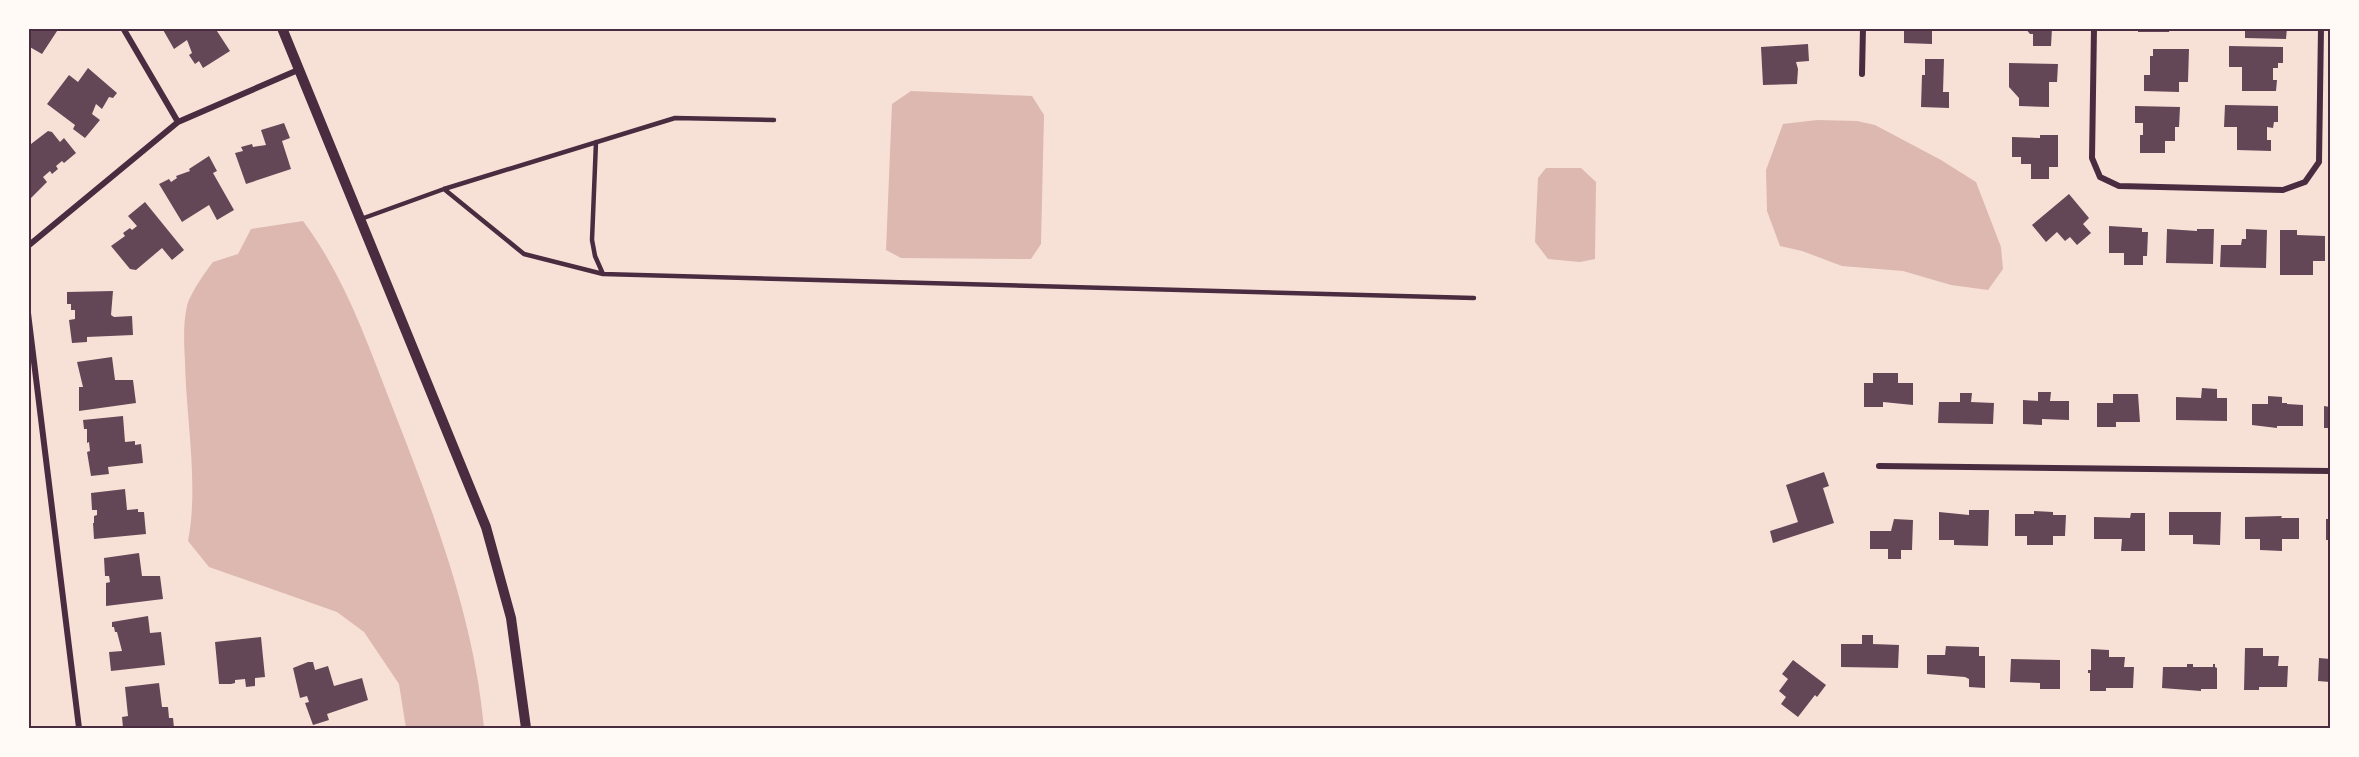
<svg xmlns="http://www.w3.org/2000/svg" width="2359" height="757" font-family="'Fira Sans',sans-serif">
<rect width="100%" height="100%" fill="#f7e1d7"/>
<path fill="#dcb8b0" d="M911,91L1032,96L1044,115L1041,244L1031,259L901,258L886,250L892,104Z
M1817,120L1857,121L1875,125L1941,160L1976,182L2001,247L2003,269L1988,290L1951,285L1903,271L1842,266L1802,251L1780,246L1767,211L1766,170L1783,124Z
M1546,168H1581L1596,182L1595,259L1580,262L1548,259L1535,242L1538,178Z
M303,221C343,274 366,339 390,401C431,506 474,615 484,728H406L399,684L364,632L337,612L209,567L188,541C199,485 186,419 185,361C184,344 183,323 187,306C190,294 205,272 213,262L238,254L251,229Z"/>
<path fill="#644757" d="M28,28H59L42,54L28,46Z
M162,28H215L230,51L203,68L199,61L195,64L189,55L192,53L187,40L174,49Z
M1904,28H1932V44L1904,43Z
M2025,28H2052L2051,46H2033V34H2030Z
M2138,28H2170L2169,32H2138Z
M2245,28H2287L2286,39L2245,38Z
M1808,44L1809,61L1796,62L1798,69L1797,84L1763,85L1761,47Z
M2229,46L2283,47V63H2278V68H2273V80H2277L2276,91H2242V67H2229Z
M2153,49H2189L2188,82H2179V92L2144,91V75H2150V56H2153Z
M1925,59H1944L1943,92H1949V108L1921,107L1922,75H1925Z
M2009,63L2058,64L2057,82H2049V107L2019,106V98L2009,87Z
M88,68L117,93L113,98L109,97L102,109L96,104L92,114L100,120L85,138L73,129L75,125L47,104L69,75L78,82Z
M2225,105L2278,106V122H2274L2273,128L2267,127V140H2271V151L2237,150V127H2224Z
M2135,106L2180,107L2179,127H2175V141H2165V153H2140V135H2143V123H2135Z
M284,123L290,138L282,141L291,169L246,184L235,153L243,151L241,147L252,144L253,147L266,145L261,130Z
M48,131L52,132L60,142L64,138L76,153L64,163L62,161L56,166L58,169L52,174L50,171L43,177L47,182L30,199L28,144H31Z
M2040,135H2058V167H2049V179H2031V164H2021V157H2012V137L2040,138Z
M209,156L217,171L213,173L234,210L217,220L209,205L182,222L159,184L169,179L171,182L177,178L176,176L190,171L189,169Z
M2069,194L2089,218L2083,224L2091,233L2077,245L2070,237L2065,241L2057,232L2046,242L2032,225Z
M145,202L184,250L172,260L162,248L136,270L130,269L111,246L125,236L123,233L130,228L132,230L137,226L128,216Z
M2109,226L2142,228V232H2148L2147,256H2143V265H2124V253H2109Z
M2167,229L2197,231V229H2214L2213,264L2166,263Z
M2246,229L2267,230L2266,268L2220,267L2221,245H2241L2242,239H2246Z
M2280,230H2297V235L2325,236V261H2313V275H2280Z
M113,291L111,315L114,317L132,316L133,335L87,337V342L72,343L69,320L75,319V310H71V304H67V292Z
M112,357L115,380H133L136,403L79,411V387H83L77,362Z
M1873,373H1898V383H1913V405L1883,402V407H1864V383H1873Z
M2202,388L2217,389V398H2227V421L2176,420V397L2201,398Z
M2038,392H2051L2050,401H2069V420L2042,419V425L2023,424V400L2038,401Z
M1960,393H1972L1971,402L1994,403L1993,424L1938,423L1939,402H1960Z
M2113,394H2138L2140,422H2116V427H2097V403H2113Z
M2268,396L2282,397V403H2287V404L2303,405V426H2277V428L2252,425V404H2268Z
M2324,406L2330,407V428H2324Z
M123,416L125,442L135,441V445L141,444L143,463L108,467L109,474L91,476L87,452L90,451L89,442L87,443V429H84L83,420Z
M1824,472L1829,486L1823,488L1834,523L1773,543L1770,531L1798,522L1786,485Z
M125,489L127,510L138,509V512H144L146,534L94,539L93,523H94V516L97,515V510H92L91,493Z
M1969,510H1989L1988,546L1954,545V540H1939V512L1969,515Z
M2034,511L2053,512V515H2066L2065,536H2053V545H2027V536H2015V514H2034Z
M2169,512H2221L2220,545L2193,544V535H2169Z
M2131,513H2145V551H2121L2122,539H2094V517L2130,518Z
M2282,516L2281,518H2299V539H2282V551L2260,550V539H2245V517Z
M1894,519L1913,520L1912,550H1901V559H1888V549H1870V531H1891Z
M2326,519H2330V540H2326Z
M139,553L142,576H160L163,599L106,606V583L110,582L109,576H105L104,558Z
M148,616L150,633L161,632L165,665L111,671L109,652L122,651L117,632H115L114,627H112V622Z
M1862,635H1873V644L1899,645L1898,668L1841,667V644H1862Z
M261,637L265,677L255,678V686L246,687L245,679L235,680V683L231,684H219L215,642Z
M1946,646L1979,647V656H1985V688L1969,687V679L1965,677L1927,674V655H1945Z
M2245,648H2263V656H2279L2278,666H2288L2287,687H2259V690H2244Z
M2091,649L2109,650V657H2125L2124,667H2134L2133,688H2106V691H2090V673H2088V670H2091Z
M2319,658L2330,659V682L2318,681Z
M2011,659L2060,660V689H2040V683L2010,682Z
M1793,660L1826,685L1817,697L1815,695L1798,717L1781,704L1786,697L1779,691L1788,679L1782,674Z
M308,662H313L315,670L328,666L334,686L362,678L368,700L327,714L329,720L313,725L305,703L309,702L307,696L300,698L293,668Z
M2187,664H2193V667H2213V664H2215V667L2217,668V689H2201V691L2162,688L2163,667H2187Z
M159,683L162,707H168L169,718H173L174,728H123L122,717L128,716L125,687Z"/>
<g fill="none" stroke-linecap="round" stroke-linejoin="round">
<path stroke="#4a2c40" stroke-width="4.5" d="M596,142L592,240L595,256L603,274
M444,189L524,254L603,274L1474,298
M361,219L444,189L675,118L774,120"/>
<path stroke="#4a2c40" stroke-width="6" d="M123,28L178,122
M2094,28L2092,158L2100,177L2119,186L2283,190L2305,182L2319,162L2321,28
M1862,74L1863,28
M28,246L178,122L298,70
M28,313L79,728
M1879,466L2330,471"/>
<path stroke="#4a2c40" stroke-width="10" d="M282,28L486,527L511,618L526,728"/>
</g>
<rect width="2359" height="757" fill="none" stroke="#fffaf5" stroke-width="60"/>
<rect x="30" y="30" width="2299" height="697" fill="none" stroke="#4a2c40" stroke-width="2"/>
</svg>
